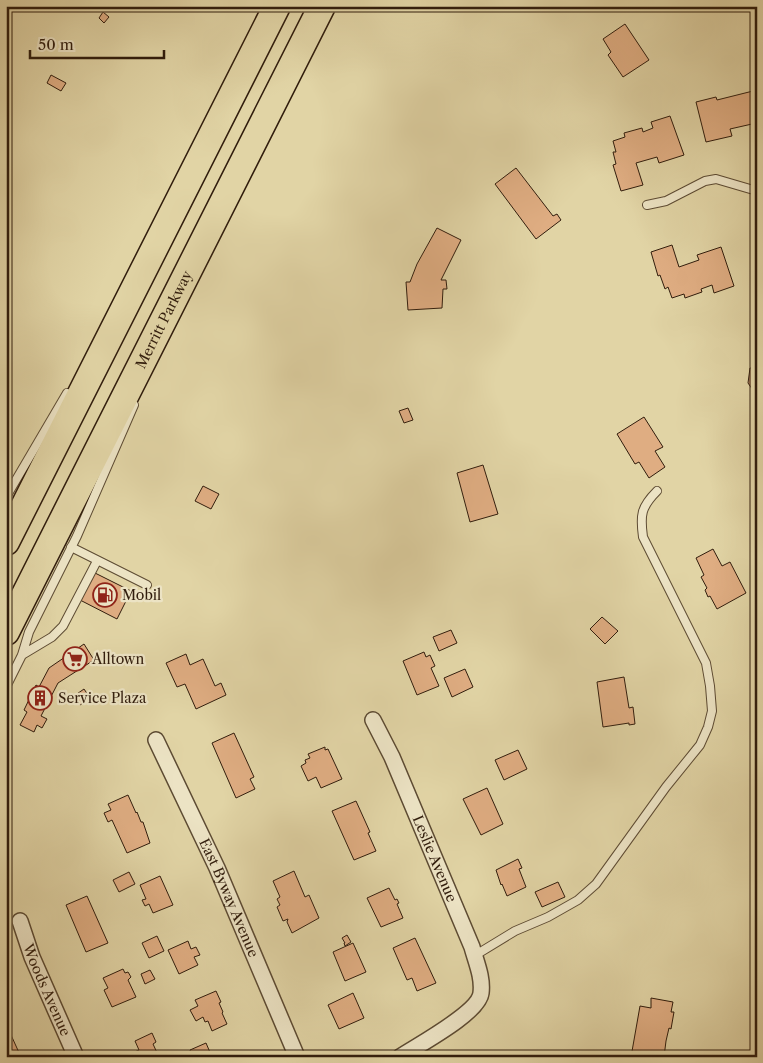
<svg xmlns="http://www.w3.org/2000/svg" width="763" height="1063" font-family="'Libre Caslon Text',serif">
<rect width="100%" height="100%" fill="#e1d4a5"/>
<filter id="stains"><feTurbulence type="fractalNoise" baseFrequency=".004" numOctaves="4"/><feColorMatrix values="0 0 0 0 .2 0 0 0 0 .09 0 0 0 0 .02 0 0 0 .5 -.17"/></filter>
<radialGradient id="worn" r=".72"><stop offset=".6" stop-color="#630" stop-opacity="0"/><stop offset="1" stop-color="#630" stop-opacity=".3"/></radialGradient>
<path fill="#dfad82" stroke="#311d0d" d="M103,12L109,17L104,23L99,18Z
M625,24L649,60L623,77L608,55L611,52L603,39Z
M51,75L66,83L61,91L47,83Z
M757,90V146L752,124L730,129L732,136L706,142L696,102L716,97L717,100Z
M670,116L684,155L659,163L657,157L636,163L643,185L621,191L613,165L616,164L613,152H616L613,141L625,137L624,133L642,128L643,132L653,128L651,122Z
M516,168L553,216L557,214L561,220L536,239L495,184Z
M437,228L461,240L441,280H446L447,289H443L442,308L408,310L406,282H410L417,264Z
M672,245L679,267L699,260L697,255L721,247L734,286L714,293L712,285L701,289L702,292L685,298L684,294L672,298L668,287L665,289L660,275L658,276L651,252Z
M756,350H757V396L748,383L750,368H754Z
M408,408L413,420L404,423L399,411Z
M644,417L663,447L655,451L665,467L649,478L639,462L635,464L617,434Z
M483,465L498,514L470,522L457,473Z
M203,486L219,494L211,509L195,501Z
M713,549L722,566L730,562L746,593L717,609L710,596L708,597L705,590L707,588L701,577L704,575L696,558Z
M93,572L131,591L117,619L80,600Z
M602,617L618,631L605,644L590,629Z
M451,630L457,643L439,651L433,637Z
M84,644L94,660L58,683L41,716L47,719L42,728L37,725L34,732L20,725L27,712L24,710L36,685L39,687L49,668Z
M424,652L426,657L430,655L435,666L431,668L439,686L417,695L403,661Z
M186,654L190,665L203,659L215,686L221,683L226,695L196,709L185,684L177,687L166,663Z
M465,669L473,687L452,697L444,678Z
M624,677L629,708L633,707L635,724L629,725V723L603,727L597,682Z
M84,689L90,698L80,705L74,696Z
M234,733L254,777L250,779L255,789L236,798L212,743Z
M325,747V750L328,749L342,779L321,788L316,777L308,781L301,766L306,763L305,760L310,758L308,754Z
M518,750L527,769L504,780L495,760Z
M487,788L503,824L481,835L463,799Z
M128,795L136,813L137,812L141,822H143L150,843L127,853L112,820L108,822L104,813L111,810L108,804Z
M356,801L370,832L368,833L376,851L354,860L332,811Z
M518,859L522,868L519,869L526,887L507,896L502,884L501,885L496,870Z
M294,871L305,897L309,895L319,918L292,933L287,922L288,919L283,921L277,907L280,905L277,899L280,897L273,881Z
M129,872L135,884L119,892L113,880Z
M160,876L173,905L153,913L149,904L145,906L142,900L146,899L140,885Z
M558,882L565,897L542,907L535,892Z
M389,888L395,900L397,899L399,903L397,904L403,918L381,927L367,898Z
M87,896L108,943L86,952L66,905Z
M347,935L351,942L345,946L344,943H345L342,938Z
M157,936L164,951L149,958L142,943Z
M415,938L436,983L417,991L412,978L407,980L393,948Z
M188,941L191,949L196,947L200,955L194,957L198,965L179,974L168,950Z
M353,943L366,972L345,981L333,952Z
M123,969L125,973L128,972L131,977L128,980L136,997L112,1007L104,990L108,988L103,978Z
M150,970L155,979L145,984L141,974Z
M216,991L221,1002L219,1003L223,1012L222,1013L227,1024L212,1031L208,1021L205,1022L203,1017L196,1021L190,1010L198,1006L195,1000Z
M353,993L364,1018L339,1029L328,1005Z
M651,998L673,1002L671,1012H674L671,1029L669,1028L666,1041L664,1057H631L640,1006L651,1008Z
M6,1024L21,1057H6Z
M152,1033L156,1042L153,1044L159,1057H133L132,1053L139,1050L135,1041Z
M206,1043L212,1057H192L190,1050Z"/>
<g fill="none" stroke-linecap="round" stroke-linejoin="round">
<g stroke="#5d4b33" stroke-width="10">
<path id="lane" d="M647,205L666,201L705,181L716,179L757,191
M6,497L67,393
M71,547L147,585
M22,655L52,637L63,626L97,561
M6,687L22,655L29,632L77,536L134,405
M474,956L515,931L548,917L578,900L596,884L666,787L700,745L708,727L712,711L710,686L706,663L643,537C640,515 641,507 657,491"/>
</g>
<g stroke="#5d4b33" stroke-width="18">
<g id="street">
<path id="s1" d="M373,720L392,757L472,947C476,962 483,977 481,993C479,1013 418,1045 400,1057"/>
<path id="s2" d="M156,740L217,868L297,1057"/>
<path id="s3" d="M20,921L32,957L76,1057"/>
</g>
</g>
<g stroke="#311d0d" stroke-width="29">
<g id="highway">
<path d="M6,542L277,6"/>
<path id="s4" d="M6,632L322,6"/>
</g>
</g>
<use href="#lane" stroke="#ece3c4" stroke-width="8"/>
<use href="#street" stroke="#ece3c4" stroke-width="15"/>
<use href="#highway" stroke="#e1d4a5" stroke-width="26"/>
</g>
<defs>
<g id="fuel-ring" transform="scale(1.25)"><circle r="9.5" fill="#ece3c4" stroke="#8f2418" stroke-width="1.5"/><path d="M-5.5-6h7V0h2V4h1.3V-2.5L3-4.5l.8-.8L6-3V5H2.5V1h-1V6h-7ZM-4.2-4.7v3.2H.2V-4.7Z" fill="#8f2418"/></g>
<g id="supermarket-ring" transform="scale(1.25)"><circle r="9.5" fill="#ece3c4" stroke="#8f2418" stroke-width="1.5"/><path d="M-6-5.5h2.5l.6 2H6L4.5 2H-2.5L-4.4-4H-6ZM-1.5 3.2a1.3 1.3 0 1 0 .1 0ZM3 3.2a1.3 1.3 0 1 0 .1 0Z" fill="#8f2418"/></g>
<g id="building-ring" transform="scale(1.25)"><circle r="9.5" fill="#ece3c4" stroke="#8f2418" stroke-width="1.5"/><path d="M-4-6H4V6H1V3H-1V6H-4ZM-2.5-4.3h1.7v1.8h-1.7ZM.8-4.3h1.7v1.8H.8ZM-2.5-1h1.7V.8h-1.7ZM.8-1h1.7V.8H.8Z" fill="#8f2418"/></g>
</defs>
<g fill-rule="evenodd">
<use href="#fuel-ring" x="105" y="595"/>
<use href="#supermarket-ring" x="75" y="659"/>
<use href="#building-ring" x="40" y="698"/>
</g>
<g text-anchor="middle" dominant-baseline="central" stroke-width="4.5" stroke-linejoin="round" paint-order="stroke">
<g font-size="14" fill="#311d0d" stroke="#ece3c4">
<text stroke="none"><textPath href="#s4" startOffset="350">Merritt Parkway</textPath></text>
<text stroke="none"><textPath href="#s1" startOffset="152">Leslie Avenue</textPath></text>
<text stroke="none"><textPath href="#s2" startOffset="174">East Byway Avenue</textPath></text>
<text stroke="none"><textPath href="#s3" startOffset="74">Woods Avenue</textPath></text>
</g>
<g font-size="14" fill="#311d0d" stroke="#ece3c4" text-anchor="start">
<text x="122" y="595">Mobil</text>
<text x="92" y="659">Alltown</text>
<text x="58" y="698">Service Plaza</text>
</g>
</g>
<rect width="763" height="1063" fill="none" stroke="#e1d4a5" stroke-width="25"/>
<rect x="8" y="8" width="748" height="1048" fill="none" stroke="#311d0d" stroke-width="2.5"/>
<rect x="12" y="12" width="738" height="1038" fill="none" stroke="#311d0d"/>
<path d="M30 50v8h134v-8" fill="none" stroke="#311d0d" stroke-width="2.5"/>
<text x="38" y="50" font-size="15" fill="#311d0d" stroke="#ece3c4" stroke-width="4" paint-order="stroke">50 m</text>
<rect width="100%" height="100%" filter="url(#stains)"/>
<rect width="100%" height="100%" fill="url(#worn)"/>
</svg>
